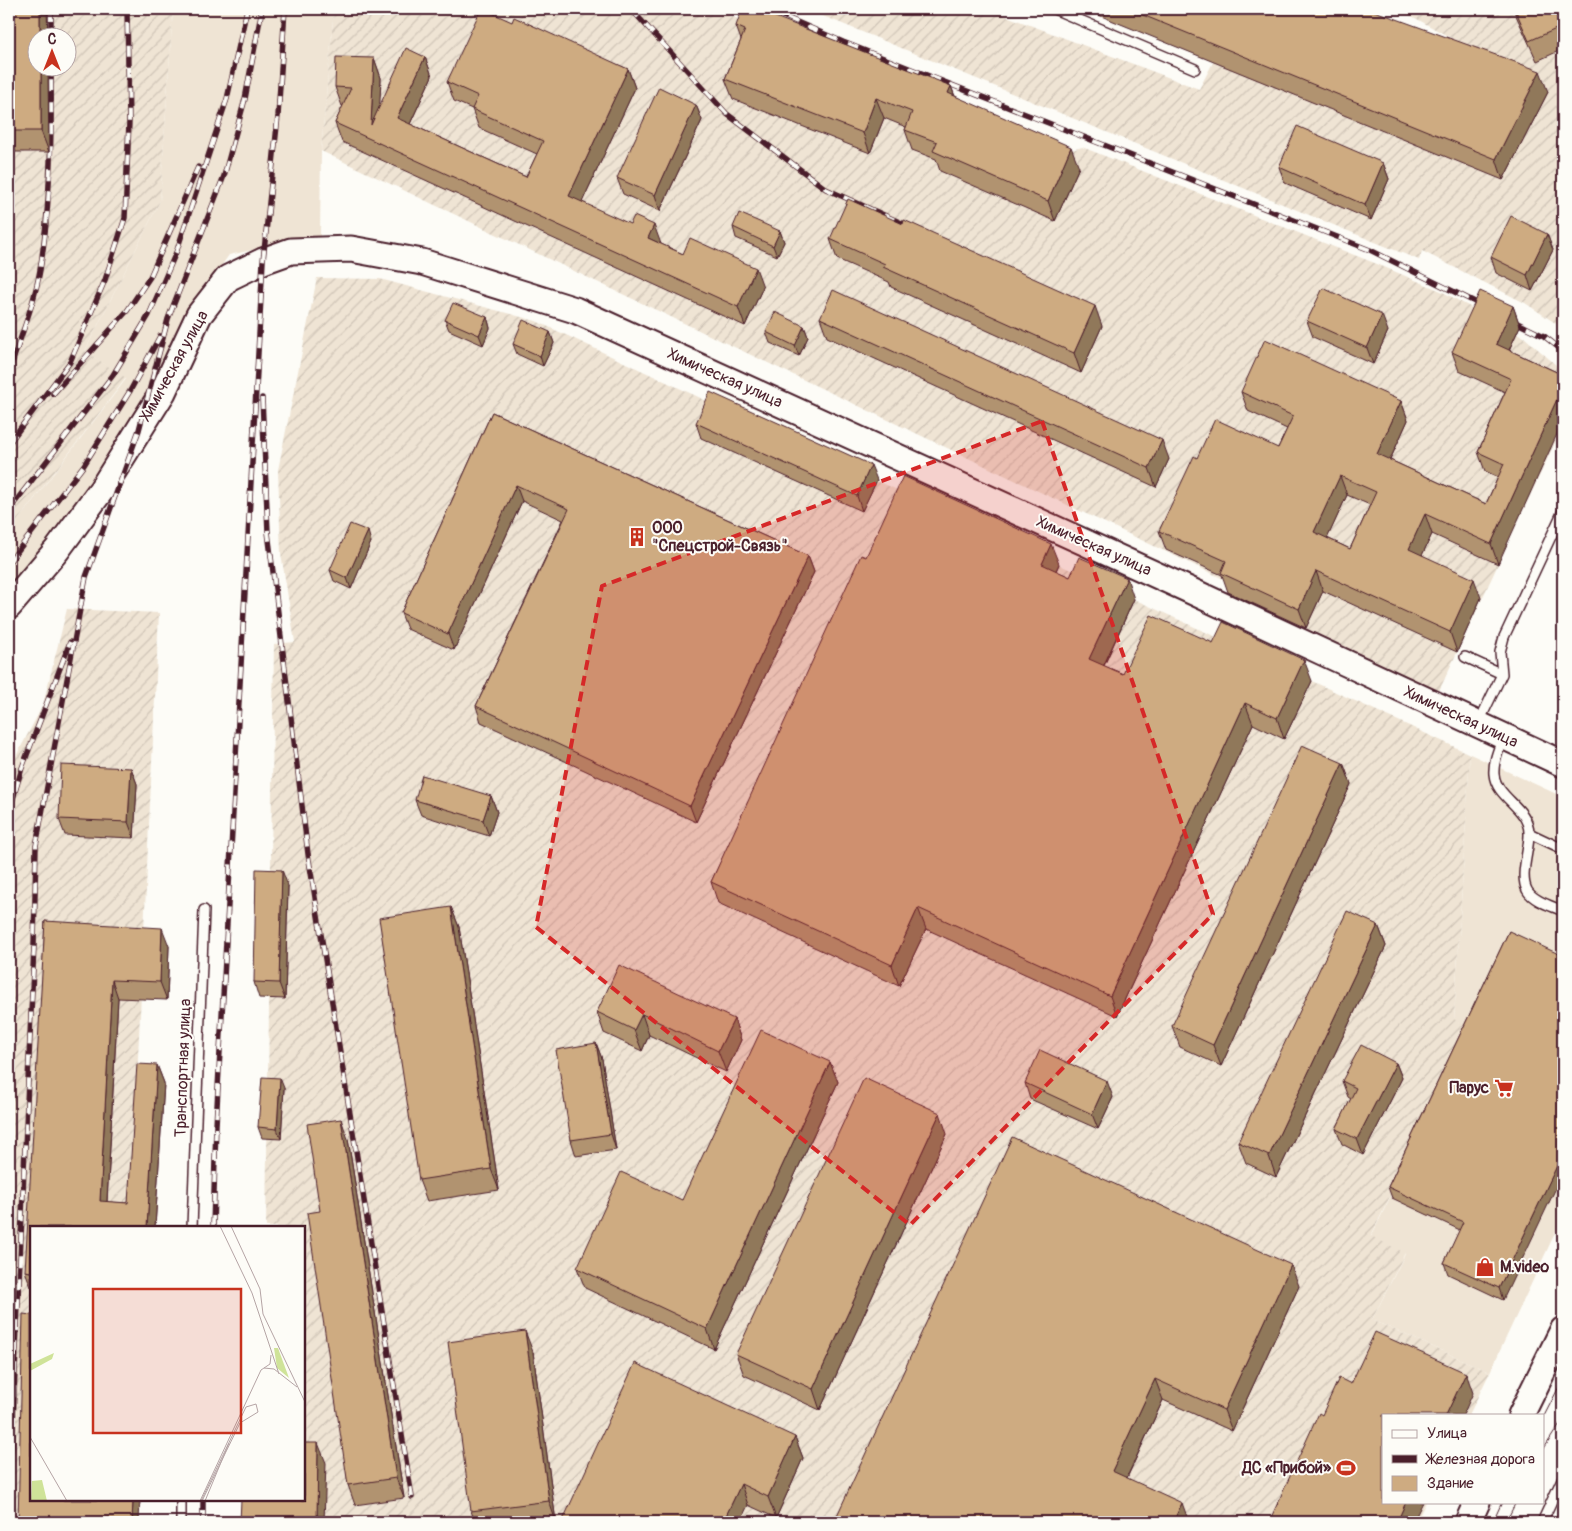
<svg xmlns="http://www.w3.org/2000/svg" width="1572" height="1531" font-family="Pangolin,sans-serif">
<defs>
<pattern id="industrial-furrows" width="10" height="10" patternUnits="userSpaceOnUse" patternTransform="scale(1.25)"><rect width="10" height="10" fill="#efe4d4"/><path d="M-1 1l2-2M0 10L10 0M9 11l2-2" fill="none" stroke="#cec3b6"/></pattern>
</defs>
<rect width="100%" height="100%" fill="#fdfcf7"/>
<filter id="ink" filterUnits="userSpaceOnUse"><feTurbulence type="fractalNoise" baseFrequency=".02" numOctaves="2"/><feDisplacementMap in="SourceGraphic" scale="10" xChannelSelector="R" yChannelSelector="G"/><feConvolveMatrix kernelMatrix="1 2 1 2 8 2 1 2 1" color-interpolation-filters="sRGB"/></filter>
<g filter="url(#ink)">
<path fill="#efe4d4" d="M173,9H334L321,151L320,236L229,255L204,290L171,365L106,466L9,593V532L126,379L85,351L160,201Z
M1470,754L1563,797V1216L1490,1372L1372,1320L1405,1254L1371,1237L1470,1031L1454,1020Z"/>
<path fill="url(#industrial-furrows)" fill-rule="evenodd" d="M9,9H173L160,201L85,351L126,378L9,532ZM38,38H68V68H38Z
M334,9H710L770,30L1072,150L1082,147L1377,264L1441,291L1524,337L1563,371V425L1439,691L1239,597L1234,584L321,151Z
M806,9H1003L1001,14L1199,89L1216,57L1543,89L1399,9H1563V328L1525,303L1422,251L1419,260Z
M317,278L380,279L536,321L908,495L1470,754L1454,1019L1470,1030L1371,1236L1405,1253L1372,1320L1490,1372L1469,1415H1383V1502H1426L1416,1522H262L304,1500V1227H266L274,644L295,642L281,553L278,470Z
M67,609L159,613L130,1227H31V1500L116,1522H9V765L11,766L43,705Z"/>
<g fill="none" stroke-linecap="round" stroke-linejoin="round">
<g stroke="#4a1f2b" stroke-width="12">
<path id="lane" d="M1054,9L1195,69
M1465,657L1502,674
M1479,722L1502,674L1500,652L1504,637L1563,511
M1503,737C1499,748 1493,761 1494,774C1496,798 1528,807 1529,832C1530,850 1519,874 1527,890C1533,901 1552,906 1563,911
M1529,833L1563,849
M192,1227L204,910
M181,1500V1522
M1542,1522L1563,1477"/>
</g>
<g stroke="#4a1f2b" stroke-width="29">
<path id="secondary" d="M9,606L57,550L102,489L163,392L199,315L228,278L263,261L291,251L351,249L422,262L575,310L1187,589L1563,764
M1521,1415L1563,1330
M1468,1522L1477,1502"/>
</g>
<use href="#lane" stroke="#fdfcf7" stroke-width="9"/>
<use href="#secondary" stroke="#fdfcf7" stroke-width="25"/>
<path stroke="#4a1f2b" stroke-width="1" d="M1543,1418L1563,1379
M1543,1450L1563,1419
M1493,1522L1502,1502
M1506,1522L1516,1502"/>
<g stroke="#4a1f2b" stroke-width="5.5">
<path id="rail" d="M51,9V38
M631,9L727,114L826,189L915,229
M767,9L843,42L1370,250L1487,308
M1507,318L1544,336L1563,351
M9,372C20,338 34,305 40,270C51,204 52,134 51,68
M53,394L127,311L150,277L198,167
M262,398L268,532L308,854L412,1497
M9,443L70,362L105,280L125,218L129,122L127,9
M9,510L113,375L149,315L177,250L227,99L247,9
M9,562L84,465L130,391L160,336
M9,812L22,768L70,642
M213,1227L216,1125L263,261L278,116L285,9
M9,1507L34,946L36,846L86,577L139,430L168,319L224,176L245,99L262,9
M203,1522V1500"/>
</g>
<use href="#rail" stroke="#fdfcf7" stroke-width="4" stroke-dasharray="11" stroke-linecap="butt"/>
</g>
<path fill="#b1936f" stroke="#4a1f2b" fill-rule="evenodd" d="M9,9H47L49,152H9Z
M1084,9H1369L1548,92L1503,180Z
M1513,9H1563V49L1537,61Z
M512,22L628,69L635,88L582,202L661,244L683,254L763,287L745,326L342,142L335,123L343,106H342L335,87L374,58L381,78L379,106L425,57L432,76L410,124L526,177L537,154L479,128L472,109L454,101L447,82Z
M736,26L951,86L955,96L1079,167L1055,221L940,171L936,159L912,150L905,130L906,127L884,118L870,153L733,99L725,79L741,40Z
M696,105L702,120L660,211L623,194L617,178Z
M1383,163L1389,179L1371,220L1285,183L1279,167Z
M733,227L780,231L784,242L777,256L736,238Z
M1547,234L1553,250L1532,291L1496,273L1491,257Z
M830,239L1102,326L1081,373L891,287L889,282L837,259Z
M1513,306L1520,326L1509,350L1563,375L1498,564L1432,534L1422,555L1481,598L1457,652L1323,591L1306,628L1228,592L1222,575L1166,550L1159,531L1197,458L1278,448L1287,429L1248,411L1241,392L1401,401L1408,420L1390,460L1486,504L1498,477L1485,471L1478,452L1505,392L1459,371L1452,352ZM1347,495L1370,505L1350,549L1327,538Z
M487,317L490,328L483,345L449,330L445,320Z
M820,318L1169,459L1156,487L827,337Z
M1307,321L1388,331L1373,364L1313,337Z
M804,326L808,337L799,356L770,343L766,332Z
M550,332L554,343L543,366L517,354L513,344Z
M492,412L808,556L814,572L696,822L481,722L476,706L563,520L522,501L454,650L407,629L401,613Z
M696,423L877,480L862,511L701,438Z
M371,542L351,589L334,581L330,570Z
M866,557L1059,564L1056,571L1070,577L1134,599L1104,666L1123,674L1213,643L1312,681L1284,739L1253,724L1117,1016L926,929L899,986L718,903L711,882Z
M1343,763L1351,784L1221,1066L1180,1047L1172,1026Z
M131,768L137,784L134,838L65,835L59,819Z
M491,796L497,812L489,836L421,815L415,800Z
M288,886L285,999L259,998L254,982Z
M451,907L459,927L499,1190L427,1201L419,1180Z
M45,921L169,946L167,1000L118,998L107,1202L128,1203L157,1065L164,1083L155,1227H31Z
M1378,925L1386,946L1276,1177L1246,1163L1238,1142Z
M1509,931L1503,1300L1448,1274L1444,1263L1460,1230L1392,1198L1388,1187Z
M597,1012L734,1019L741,1040L726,1072L649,1035L642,1051L604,1033Z
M596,1043L602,1059L616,1150L576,1156L571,1140Z
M830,1062L838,1082L714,1349L585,1288L577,1268L682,1200Z
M1396,1063L1402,1078L1363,1155L1342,1144L1336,1129L1351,1099L1348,1097L1342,1081Z
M1025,1083L1113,1097L1098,1129L1030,1099Z
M284,1088L281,1139L262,1138L258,1127Z
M947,1134L820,1410L744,1375L736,1354Z
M348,1139L404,1498L355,1505L348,1485L320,1211Z
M25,1271L31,1272V1287Z
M1299,1286L1232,1431L1163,1400L1127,1478L834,1522Z
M533,1352L556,1522H475L471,1511Z
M795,1437L803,1458L776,1518L748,1505L562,1522Z"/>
<path fill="#90785a" stroke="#4a1f2b" d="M40,9H47L48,38H40Z
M425,57L432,76L404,137L397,118Z
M374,58L381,78L378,144L371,125Z
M41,68H48L49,152L41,131Z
M628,69L635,88L576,215L569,196Z
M1540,71L1548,92L1503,180L1496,159Z
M951,86L958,106L948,93Z
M876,98L884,118L870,153L863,133Z
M696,105L702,120L660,211L655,195Z
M1071,147L1079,167L1055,221L1048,201Z
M1383,163L1389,179L1371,220L1365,205Z
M654,225L661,244L648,238Z
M780,231L784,242L777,256L773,246Z
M1547,234L1553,250L1532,291L1527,275Z
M756,268L763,287L745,326L738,307Z
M1095,306L1102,326L1081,373L1074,353Z
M1513,306L1520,326L1503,363L1496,344Z
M1382,315L1388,331L1373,364L1367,348Z
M487,317L490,328L483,345L479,335Z
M804,326L808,337L799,356L795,346Z
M550,332L554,343L543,366L540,356Z
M1563,386V421L1498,564L1491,544Z
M1401,401L1408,420L1384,473L1377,454Z
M1162,440L1169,459L1156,487L1149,468Z
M871,465L877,480L862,511L857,496Z
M1340,476L1347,495L1321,552L1314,532Z
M516,485L522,501L454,650L448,634Z
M1425,514L1432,534L1416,568L1409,549Z
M368,531L371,542L351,589L347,578Z
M1051,544L1059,564L1049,585L1042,564Z
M808,556L814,572L696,822L690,806Z
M1316,571L1323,591L1306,628L1299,609Z
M1127,578L1134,599L1097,680L1089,659Z
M1474,579L1481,598L1457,652L1450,632Z
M1304,660L1312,681L1284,739L1277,718Z
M1245,703L1253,724L1117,1016L1110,996Z
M1343,763L1351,784L1221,1066L1213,1045Z
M131,768L137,784L134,838L128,822Z
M491,796L497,812L489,836L483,820Z
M282,870L288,886L285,999L279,983Z
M451,907L459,927L499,1190L491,1169Z
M918,908L926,929L899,986L892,965Z
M1378,925L1386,946L1276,1177L1269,1156Z
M162,928L169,946L167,1000L160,982Z
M112,980L118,998L106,1219L100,1201Z
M642,1014L649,1035L642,1051L634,1030Z
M734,1019L741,1040L726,1072L718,1051Z
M596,1043L602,1059L616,1150L611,1134Z
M830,1062L838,1082L714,1349L707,1329Z
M1396,1063L1402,1078L1363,1155L1357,1139Z
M157,1065L164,1083L155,1227H147Z
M280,1078L284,1088L281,1139L277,1129Z
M1107,1081L1113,1097L1098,1129L1092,1114Z
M940,1113L947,1134L820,1410L813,1389Z
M341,1119L348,1139L404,1498L396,1478Z
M1563,1153V1173L1503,1300L1499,1288Z
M1291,1265L1299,1286L1232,1431L1224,1410Z
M525,1331L533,1352L556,1522L549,1501Z
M1466,1373L1473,1393L1463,1415H1446Z
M1155,1379L1163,1400L1120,1492L1112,1471Z
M795,1437L803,1458L776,1518L768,1497Z
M318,1443L326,1463L324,1522H317Z
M741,1484L748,1505L740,1522H723Z
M133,1500H140L139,1522H132Z
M1406,1502H1423L1413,1522H1397Z
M1182,1503L1189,1522H1173Z"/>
<path fill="#ceab81" stroke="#4a1f2b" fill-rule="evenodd" d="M9,9H40V38H38V68H41V131H9Z
M481,9H483L512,22L514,17L628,69L569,196L630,224L634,216L654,225L648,238L683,254L690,238L756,268L738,307L335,123L351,88L335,87L336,57L374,58L371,125L406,48L425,57L397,118L526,177L543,141L472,109L478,96L447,82Z
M742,9H755L951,86L948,93L1071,147L1048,201L933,151L937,142L905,130L912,112L876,98L863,133L725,79L745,30L736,26Z
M1128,9H1369L1540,71L1496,159Z
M1515,9H1563V26L1529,41Z
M659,87L696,105L655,195L617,178Z
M1297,126L1383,163L1365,205L1279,167Z
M848,199L903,224L904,220L1095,306L1074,353L883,267L885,264L830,239Z
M739,213L780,231L773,246L733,227Z
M1511,216L1547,234L1527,275L1491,257Z
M1323,288L1382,315L1367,348L1307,321Z
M833,290L1162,440L1149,468L820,318Z
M1480,291L1513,306L1496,344L1563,375V386L1491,544L1425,514L1409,549L1474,579L1450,632L1316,571L1299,609L1221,573L1226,561L1159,531L1194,456L1197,458L1215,419L1278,448L1293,416L1241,392L1265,339L1401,401L1377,454L1486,504L1504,464L1478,452L1511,379L1452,352ZM1340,476L1376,492L1350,549L1314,532Z
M453,303L487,317L479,335L445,320Z
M775,312L804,326L795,346L766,332Z
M523,320L550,332L540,356L513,344Z
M710,392L871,465L857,496L696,423Z
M492,412L808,556L690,806L476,706L569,509L516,485L448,634L401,613Z
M903,476L1051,544L1042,564L1070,577L1079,557L1127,578L1089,659L1123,674L1151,615L1213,643L1223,622L1304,660L1277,718L1245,703L1110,996L918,908L892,965L711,882L861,555L866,557Z
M350,524L368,531L347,578L330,570Z
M1302,745L1343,763L1213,1045L1172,1026Z
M61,765L131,768L128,822L59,819Z
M422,775L491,796L483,820L415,800Z
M256,869L282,870L279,983L254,982Z
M451,907L491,1169L419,1180L379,918Z
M1347,911L1378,925L1269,1156L1238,1142Z
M45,921L162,928L160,982L112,980L100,1201L128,1203L137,1064L157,1065L147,1227H31V1272L25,1271Z
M1509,931L1563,956V1153L1499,1288L1444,1263L1463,1222L1388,1187Z
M619,965L734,1019L718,1051L642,1014L634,1030L597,1012Z
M761,1030L830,1062L707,1329L577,1268L621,1172L682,1200Z
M596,1043L611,1134L571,1140L556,1050Z
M1361,1045L1396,1063L1357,1139L1336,1129L1356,1088L1342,1081Z
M1040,1050L1107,1081L1092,1114L1025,1083Z
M262,1077L280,1078L277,1129L258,1127Z
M864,1078L940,1113L813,1389L736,1354Z
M341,1119L396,1478L348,1485L307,1213L320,1211L307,1124Z
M1012,1137L1291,1265L1224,1410L1155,1379L1112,1471L1182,1503L1173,1522H834Z
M23,1314L31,1315V1500H133L132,1522H18Z
M525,1331L549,1501L471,1511L448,1342Z
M1375,1332L1466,1373L1446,1415H1383V1502H1406L1397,1522H1269L1319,1413L1322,1415L1339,1378L1351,1384Z
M635,1363L795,1437L768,1497L741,1484L723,1522H562Z
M304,1443H318L317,1522H240L241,1500H304Z"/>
</g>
<path fill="#d62828" fill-opacity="0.2" stroke="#d62828" stroke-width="4" stroke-dasharray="10 6" stroke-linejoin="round" d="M1042,421L1213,914L910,1225L536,927L602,586Z"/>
<defs>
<g id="building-bare" transform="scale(1.5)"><path d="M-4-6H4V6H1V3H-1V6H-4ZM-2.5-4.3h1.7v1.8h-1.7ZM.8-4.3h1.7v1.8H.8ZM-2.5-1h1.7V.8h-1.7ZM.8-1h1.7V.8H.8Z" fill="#c8321e" stroke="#fdfcf7" stroke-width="2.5" paint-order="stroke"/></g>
<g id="supermarket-bare" transform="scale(1.5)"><path d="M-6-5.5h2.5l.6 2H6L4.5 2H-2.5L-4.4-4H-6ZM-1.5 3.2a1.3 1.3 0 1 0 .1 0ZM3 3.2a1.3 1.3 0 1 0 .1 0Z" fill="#c8321e" stroke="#fdfcf7" stroke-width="2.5" paint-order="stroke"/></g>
<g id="shop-bare" transform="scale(1.5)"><path d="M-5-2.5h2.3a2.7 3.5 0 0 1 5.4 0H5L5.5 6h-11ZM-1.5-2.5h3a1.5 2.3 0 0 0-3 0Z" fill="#c8321e" stroke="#fdfcf7" stroke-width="2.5" paint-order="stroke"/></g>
<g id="stadium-bare" transform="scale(1.5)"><path d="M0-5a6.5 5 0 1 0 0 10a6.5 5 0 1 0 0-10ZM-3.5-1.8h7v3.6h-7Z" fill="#c8321e" stroke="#fdfcf7" stroke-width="2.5" paint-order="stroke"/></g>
</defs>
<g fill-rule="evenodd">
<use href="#building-bare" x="637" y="537"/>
<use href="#supermarket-bare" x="1504" y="1088"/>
<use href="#shop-bare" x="1485" y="1267"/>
<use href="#stadium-bare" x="1346" y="1468"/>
</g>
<g text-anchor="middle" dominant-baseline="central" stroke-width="4" stroke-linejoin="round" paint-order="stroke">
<g font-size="16" fill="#4a1f2b" stroke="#fdfcf7">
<text transform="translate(174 366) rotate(-61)">Химическая улица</text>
<text transform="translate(725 378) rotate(24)">Химическая улица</text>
<text transform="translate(1094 546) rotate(24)">Химическая улица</text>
<text transform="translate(1461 717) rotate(25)">Химическая улица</text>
<text transform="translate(183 1068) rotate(-88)">Транспортная улица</text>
</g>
<g font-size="16" font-weight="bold" fill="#4a1f2b" stroke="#fdfcf7" text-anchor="start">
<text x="652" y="528">ООО<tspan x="652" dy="18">"Спецстрой-Связь"</tspan></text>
<text x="1489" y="1088" text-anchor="end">Парус</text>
<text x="1500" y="1267">M.video</text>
<text x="1331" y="1468" text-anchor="end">ДC «Прибой»</text>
</g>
</g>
<g transform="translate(30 1226)">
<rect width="275" height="275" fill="#fdfcf7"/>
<path d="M244,122H248L259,152L247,142Z" fill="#cfe398"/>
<path d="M24,127L22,133L0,145V138ZM12,254L17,275H1L2,255Z" fill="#cfe398"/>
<path fill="none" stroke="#b5a4a5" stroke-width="1" d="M190,0L222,67L249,148M201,0L230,63L233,88L275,176M234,142L244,143L267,161M0,211L37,275M170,275L231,144L240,138L241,129M171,275L216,181L226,178L228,186L210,197L172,275M175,275L199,217"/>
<path fill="#c8321e" fill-opacity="0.15" stroke="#c8321e" stroke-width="2.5" d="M63,63H211V207H63Z"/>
<rect width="275" height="275" fill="none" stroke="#4a1f2b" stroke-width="2.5"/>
</g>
<rect width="1572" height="1531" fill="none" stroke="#fdfcf7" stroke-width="30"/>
<rect x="15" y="15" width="1542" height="1501" fill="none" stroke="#4a1f2b" stroke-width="2" filter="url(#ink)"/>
<rect x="1382" y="1414" width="162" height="90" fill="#fdfcf7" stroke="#b5a4a5"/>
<rect x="1392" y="1430" width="25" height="8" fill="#fdfcf7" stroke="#b5a4a5"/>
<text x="1427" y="1438" font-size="15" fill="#4a1f2b">Улица</text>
<rect x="1392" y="1455" width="25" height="8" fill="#4a1f2b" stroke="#b5a4a5"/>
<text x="1427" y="1464" font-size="15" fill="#4a1f2b">Железная дорога</text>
<rect x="1392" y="1476" width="25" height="15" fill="#ceab81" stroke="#b5a4a5"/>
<text x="1427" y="1488" font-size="15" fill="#4a1f2b">Здание</text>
<g transform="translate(52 52)"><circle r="24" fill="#fdfcf7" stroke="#b5a4a5"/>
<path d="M0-4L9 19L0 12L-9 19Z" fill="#c8321e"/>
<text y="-8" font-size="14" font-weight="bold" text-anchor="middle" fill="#4a1f2b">С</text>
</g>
</svg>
